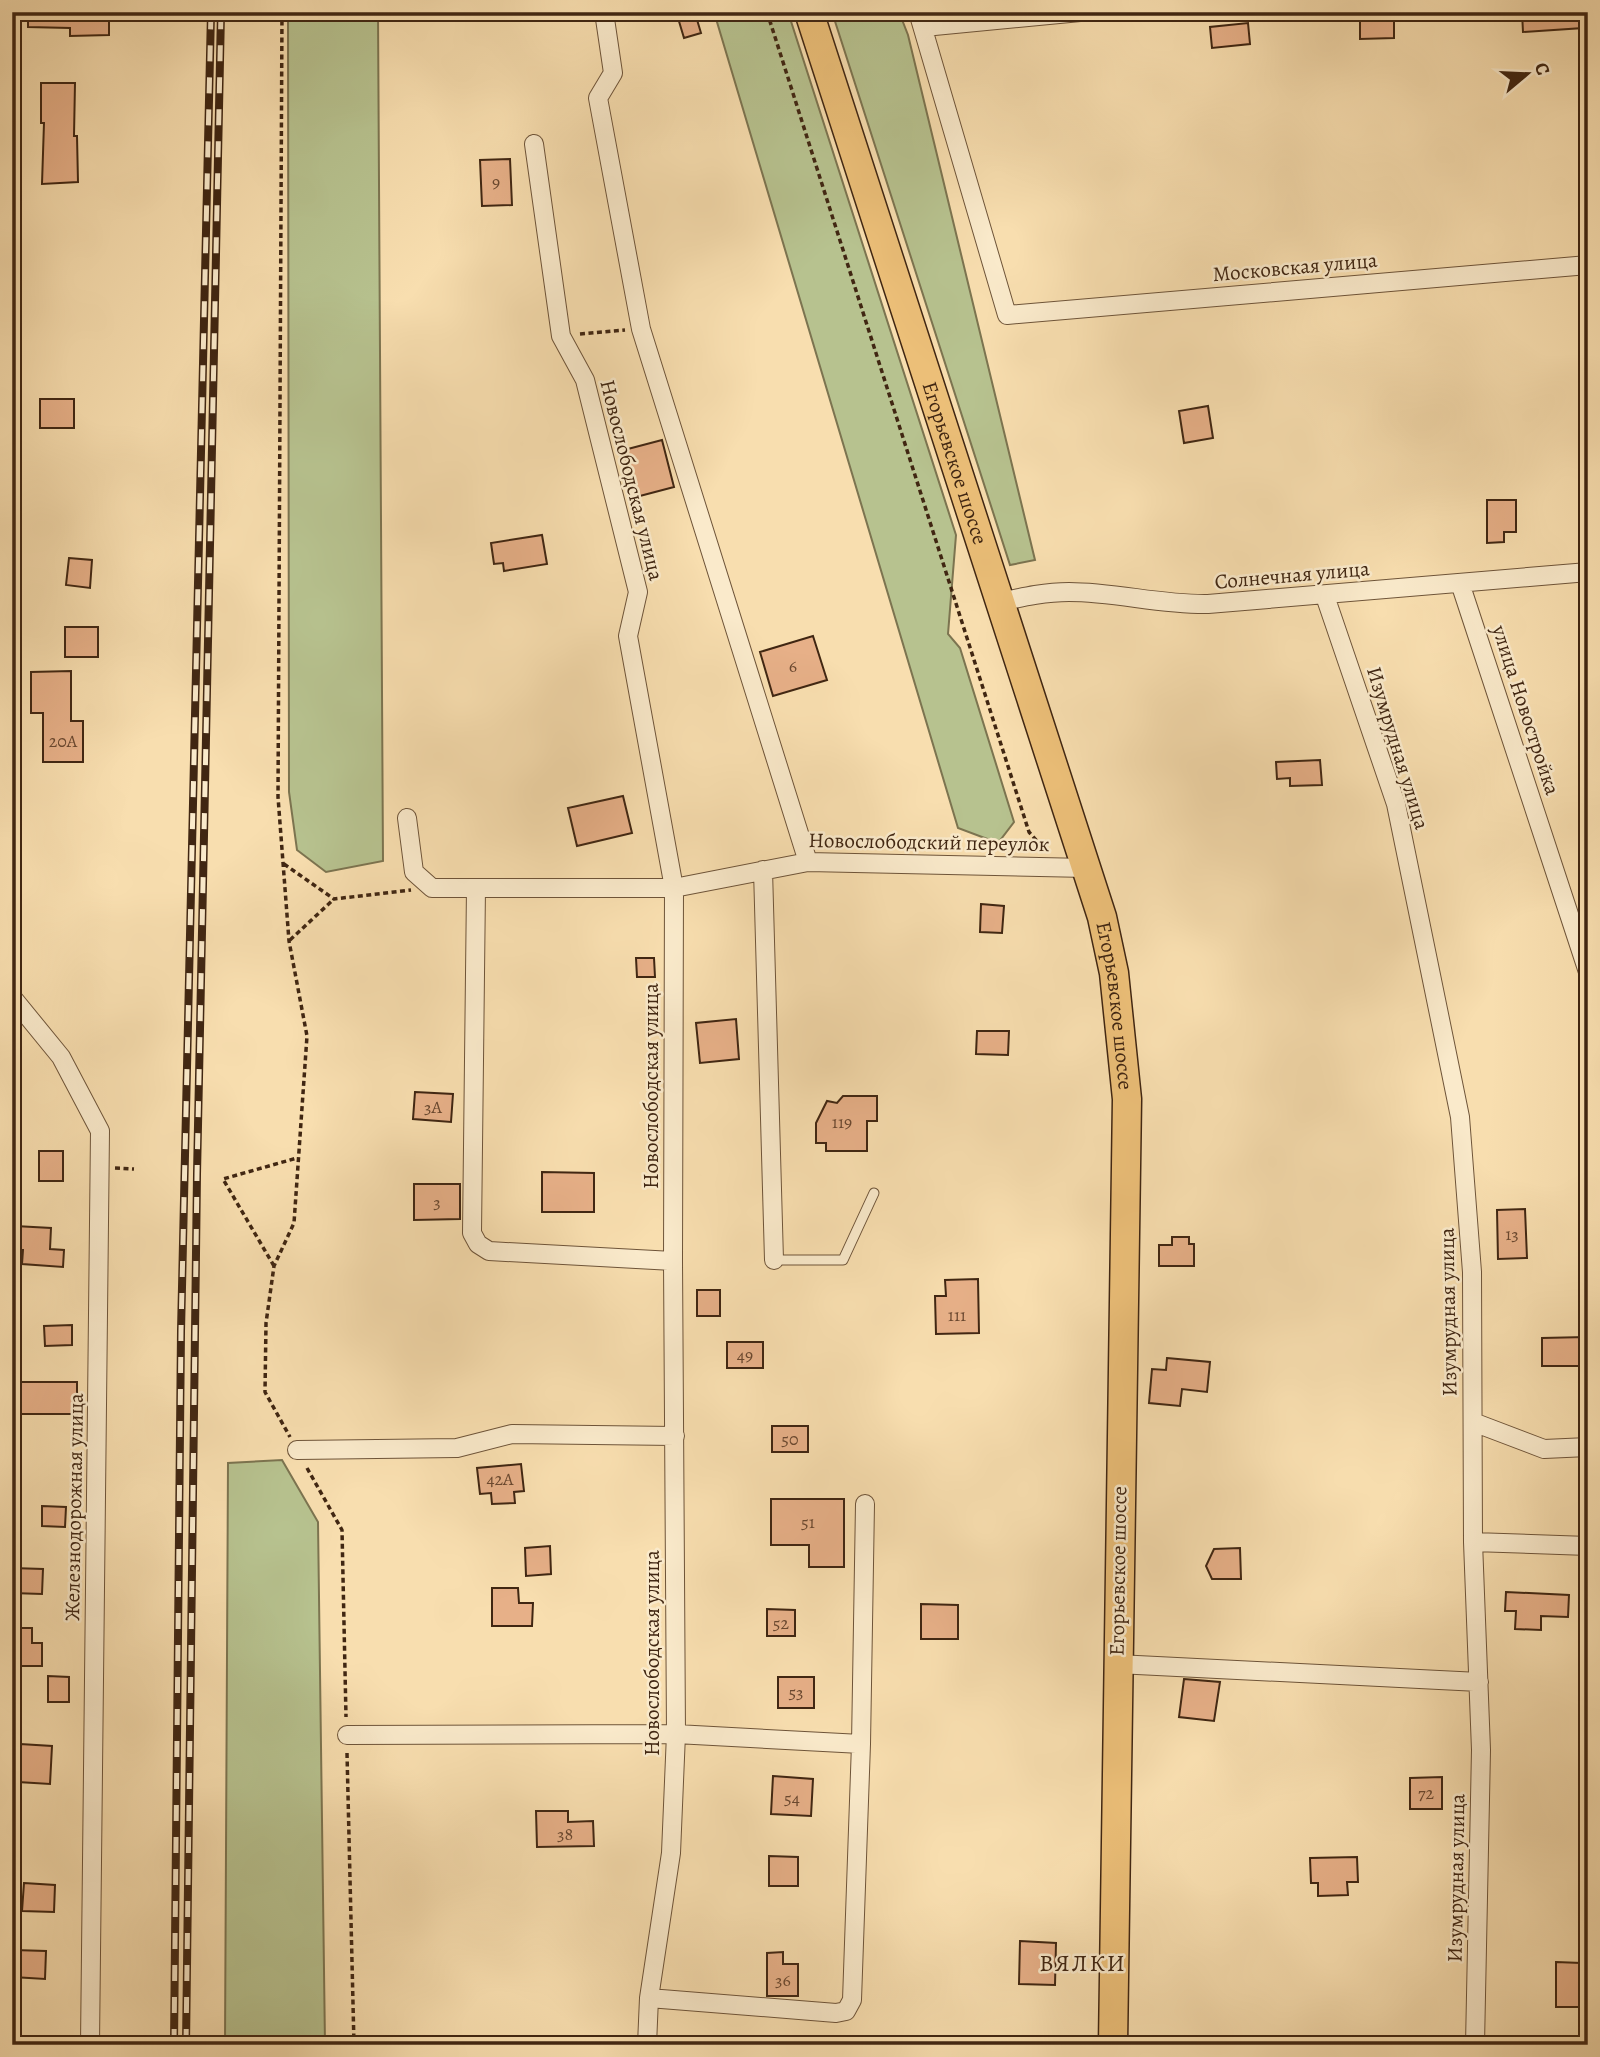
<svg xmlns="http://www.w3.org/2000/svg" width="1600" height="2057" font-family="Alegreya,serif">
<rect width="100%" height="100%" fill="#f8deaf"/>
<filter id="stains"><feTurbulence type="fractalNoise" baseFrequency=".00286" numOctaves="4"/><feColorMatrix values="0 0 0 0 .2 0 0 0 0 .09 0 0 0 0 .02 0 0 0 .5 -.17"/></filter>
<radialGradient id="worn" r=".72"><stop offset=".6" stop-color="#630" stop-opacity="0"/><stop offset="1" stop-color="#630" stop-opacity=".3"/></radialGradient>
<path fill="#b7c28f" stroke="#7c7450" stroke-width="2" d="M288,12H378L383,861L326,872L297,850L289,792Z
M714,12H788L956,535L948,634L960,648L1014,822L998,843L958,828Z
M832,12H899L908,35L1035,560L1010,565Z
M282,1460L318,1522L325,2045H225L228,1463Z"/>
<path fill="#e7b088" stroke="#402612" stroke-width="2" d="M28,12H109V35L70,36V28L28,27Z
M1360,12H1394V38L1360,39Z
M1522,12H1582L1583,28L1523,32Z
M695,13L701,33L684,38L678,18Z
M1248,23L1250,44L1212,48L1210,27Z
M41,83H75L74,136H77L78,182L42,184L44,123H41Z
M510,159L512,205L482,206L480,160Z
M40,399H74V428H40Z
M1208,406L1213,438L1184,443L1179,411Z
M662,440L674,487L636,497L624,450Z
M1487,500H1516V532H1504V542L1487,543Z
M542,535L547,564L504,571L503,563L494,564L491,543Z
M69,558L92,560L90,588L66,585Z
M65,627H98V657H65Z
M813,636L827,680L773,696L760,652Z
M71,671V721H83V762H43V713H31V672Z
M1320,760L1322,785L1290,786V778L1277,779L1276,762Z
M623,796L632,833L577,846L568,808Z
M981,904L1004,906L1002,933L980,932Z
M636,958H654L655,977H637Z
M736,1019L739,1059L700,1063L696,1023Z
M977,1031H1009L1008,1055L976,1054Z
M415,1092L453,1094L451,1122L413,1119Z
M843,1096H877V1121H867V1151H826V1143H816V1123L827,1101L837,1103Z
M39,1151H63V1181H39Z
M542,1172L594,1173V1212H542Z
M414,1184H460V1219L414,1220Z
M1525,1209L1527,1258L1498,1259L1497,1210Z
M15,1226L51,1228L50,1249L64,1250L63,1267L22,1264L23,1250H13Z
M1172,1237H1189V1244H1194V1266H1159V1245H1172Z
M978,1279L979,1333L936,1334L935,1296H946L945,1280Z
M697,1290H720V1316H697Z
M72,1325V1345L45,1346L44,1326Z
M1586,1337V1366H1542V1338Z
M727,1342H763V1368H727Z
M1167,1358L1210,1362L1207,1392L1182,1389L1180,1406L1149,1403L1152,1369L1166,1370Z
M13,1382H77V1414H12Z
M772,1426H808V1452H772Z
M521,1464L524,1491L514,1492L515,1503L492,1504L491,1493L480,1494L477,1468Z
M771,1499H844V1567H809V1545H771Z
M42,1506L66,1507L65,1527L42,1526Z
M550,1546L551,1574L526,1576L525,1548Z
M1240,1548L1241,1579H1212L1206,1566L1214,1549Z
M12,1568L43,1569L42,1594L12,1593Z
M492,1588H518L519,1603H533L532,1626H492Z
M1506,1592L1569,1595L1568,1617L1541,1616V1630L1515,1629L1516,1611H1505Z
M921,1604L958,1605V1639H921Z
M767,1609L795,1610V1636H767Z
M12,1628H32V1643H42V1666H12Z
M48,1676L69,1677V1702H48Z
M778,1677H814V1708H778Z
M1184,1679L1220,1682L1214,1721L1179,1717Z
M20,1744L52,1746L50,1784L18,1782Z
M773,1776L813,1779L811,1816L771,1814Z
M1442,1777V1809H1410V1778Z
M536,1811H568V1822L593,1821L594,1846L537,1847Z
M769,1856L798,1857V1886H769Z
M1357,1857L1358,1882H1347L1348,1895L1318,1896V1883H1311L1310,1858Z
M24,1883L55,1885L54,1912L22,1911Z
M1020,1941L1056,1943L1055,1985L1019,1984Z
M14,1950L46,1951L45,1979L13,1977Z
M783,1952V1964H798V1996H767V1953Z
M1556,1962L1581,1963V2007H1556Z"/>
<g fill="none" stroke-linecap="round" stroke-linejoin="round">
<g stroke="#6e5439" stroke-width="11">
<path id="service" d="M774,1260H843L874,1193"/>
</g>
<g stroke="#6e5439" stroke-width="20">
<path id="minor" d="M604,12L613,73L598,98L641,329L808,862
M918,12L1007,315L1588,265
M924,27L1080,12
M534,144L561,336L585,380L638,592L628,636L674,888L673,1261L676,1734L671,1853L649,1998L647,2045
M1460,583L1588,972
M1325,596L1396,804L1460,1117L1472,1272L1473,1542L1481,1750L1475,2045
M1000,602C1023,597 1045,592 1069,592C1116,592 1161,605 1208,604L1588,572
M407,818L414,872L432,888H674L808,862L1087,868
M763,870L774,1260
M476,888L472,1233L478,1244L489,1251L673,1261
M12,997L61,1057L100,1131L90,2045
M1473,1422L1544,1449L1588,1447
M297,1450L457,1448L512,1434L675,1436
M1473,1542L1588,1546
M1117,1664L1479,1682
M347,1735L676,1734L861,1744
M649,1998L836,2013L846,2011L852,2000L861,1744L865,1504"/>
</g>
<g stroke="#402612" stroke-width="31">
<g id="primary">
<path id="s1" d="M809,12L1102,917L1114,973L1127,1099L1113,2045"/>
</g>
</g>
<path stroke="#402612" stroke-width="3.5" stroke-dasharray="5 3.5" stroke-linecap="butt" d="M282,12L278,797L289,941L307,1036L294,1223L274,1266L266,1323L265,1392L290,1437
M767,12L1029,832L1044,849
M580,334L625,330
M284,864L334,899L411,890
M290,940L334,899
M115,1168L134,1169
M274,1266L223,1179L297,1158
M307,1468L342,1530L346,1717
M347,1753L354,2045"/>
<use href="#service" stroke="#faeacb" stroke-width="9"/>
<use href="#minor" stroke="#faeacb" stroke-width="18"/>
<use href="#primary" stroke="#ecbf78" stroke-width="28"/>
<g stroke="#402612" stroke-width="8">
<path id="rail" d="M174,2045L181,1331L211,12
M186,2045L197,1174L221,12"/>
</g>
<use href="#rail" stroke="#faeacb" stroke-width="5" stroke-dasharray="16" stroke-linecap="butt"/>
</g>
<g text-anchor="middle" dominant-baseline="central" stroke-width="5" stroke-linejoin="round" paint-order="stroke">
<g font-size="18" fill="#6a4830">
<text x="496" y="182">9</text>
<text x="793" y="666">6</text>
<text x="63" y="741">20А</text>
<text x="433" y="1107">3А</text>
<text x="842" y="1122">119</text>
<text x="437" y="1202">3</text>
<text x="1512" y="1234">13</text>
<text x="957" y="1315">111</text>
<text x="745" y="1355">49</text>
<text x="790" y="1439">50</text>
<text x="500" y="1479">42А</text>
<text x="808" y="1522">51</text>
<text x="781" y="1623">52</text>
<text x="796" y="1692">53</text>
<text x="1426" y="1793">72</text>
<text x="792" y="1798">54</text>
<text x="565" y="1834">38</text>
<text x="783" y="1980">36</text>
</g>
<g font-size="21" fill="#402612" stroke="#faeacb">
<text transform="translate(1295 267) rotate(-5)">Московская улица</text>
<text stroke="none"><textPath href="#s1" startOffset="474">Егорьевское шоссе</textPath></text>
<text transform="translate(632 480) rotate(76)">Новослободская улица</text>
<text transform="translate(1292 575) rotate(-5)">Солнечная улица</text>
<text transform="translate(1526 710) rotate(72)">улица Новостройка</text>
<text transform="translate(1398 748) rotate(73)">Изумрудная улица</text>
<text transform="translate(929 842) rotate(1)">Новослободский переулок</text>
<text stroke="none"><textPath href="#s1" startOffset="1041">Егорьевское шоссе</textPath></text>
<text transform="translate(651 1086) rotate(-90)">Новослободская улица</text>
<text transform="translate(1448 1312) rotate(-91)">Изумрудная улица</text>
<text transform="translate(74 1507) rotate(-89)">Железнодорожная улица</text>
<text transform="translate(1118 1571) rotate(-89)">Егорьевское шоссе</text>
<text transform="translate(652 1653) rotate(-90)">Новослободская улица</text>
<text transform="translate(1456 1878) rotate(-89)">Изумрудная улица</text>
</g>
<g font-size="24" letter-spacing="2" fill="#402612" stroke="#faeacb">
<text x="1083" y="1963">ВЯЛКИ</text>
</g>
</g>
<rect width="1600" height="2057" fill="none" stroke="#f8deaf" stroke-width="42"/>
<rect x="14" y="14" width="1572" height="2029" fill="none" stroke="#402612" stroke-width="3.5"/>
<rect x="21" y="21" width="1558" height="2015" fill="none" stroke="#402612" stroke-width="2"/>
<g transform="translate(1527 74) rotate(71)" stroke="#faeacb" stroke-width="5" paint-order="stroke">
<path d="M0-5L12 26L0 18L-12 26Z" fill="#402612"/>
<text y="-10" font-size="19" font-weight="bold" text-anchor="middle" fill="#402612">С</text>
</g>
<rect width="100%" height="100%" filter="url(#stains)"/>
<rect width="100%" height="100%" fill="url(#worn)"/>
</svg>
